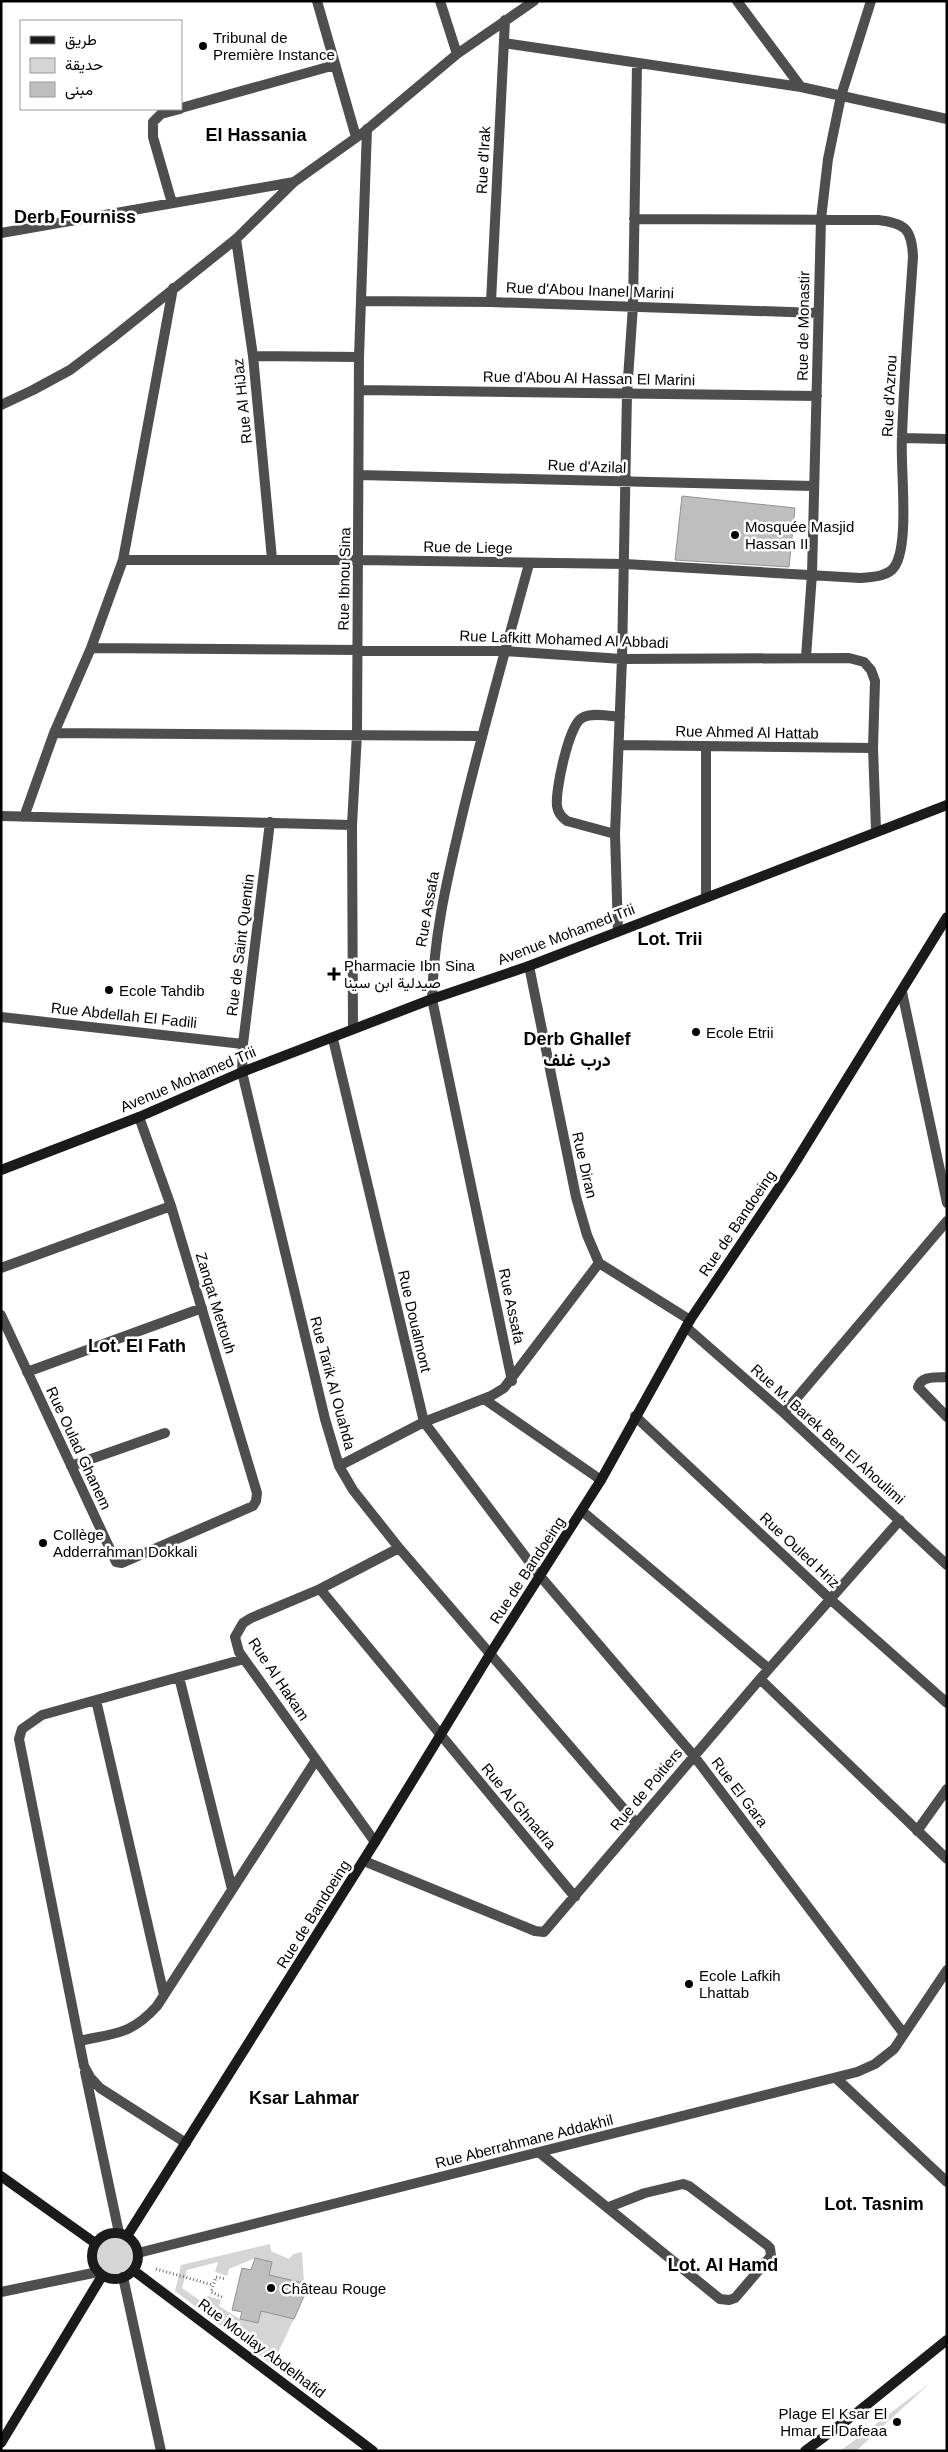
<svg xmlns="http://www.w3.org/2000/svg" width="948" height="2452" font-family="Helvetica,Vazirmatn,sans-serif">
<rect width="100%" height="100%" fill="#fff"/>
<path fill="#d5d5d5" d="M95 2255a19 19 0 1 1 38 0a19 19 0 1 1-38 0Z
M270,2244L271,2251L289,2259L293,2254L302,2252L304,2283L269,2275L272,2262L255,2258L229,2269L227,2276L215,2272L218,2262L187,2270L182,2288L205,2304L208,2296L221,2300L219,2306L240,2319L257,2323L261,2311L294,2319L272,2365L175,2291L181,2265Z
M930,2383L856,2451H840Z"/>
<path fill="#bebebe" stroke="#929292" d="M682,496L795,508L789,567L675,560Z
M255,2258L272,2262L269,2275L304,2283L305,2294L294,2319L261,2311L258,2323L240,2319L242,2312L232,2310L242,2268L251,2270Z"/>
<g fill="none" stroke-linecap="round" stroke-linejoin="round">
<path stroke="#707070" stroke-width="3" stroke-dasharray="1 2.5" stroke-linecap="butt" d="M156,2269L213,2285
M222,2297L211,2292L216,2277L226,2279"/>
<path stroke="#4e4e4e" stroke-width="10" d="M837,2079L947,2182
M540,2153L720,2299L729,2300L735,2298L771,2256L770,2248L767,2245L689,2186L683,2184L645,2193L609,2207"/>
<path stroke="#4e4e4e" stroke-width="10" d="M317,1L356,137
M440,1L457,54
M737,1L801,87
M504,43L801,87L947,119
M181,108L335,65
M172,203L153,137V122L161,114L180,109
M1,233L294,182
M236,239L253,356L272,559
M361,301L491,302L818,313
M491,302L505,20
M253,356L359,357
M360,390L817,396
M1,405L33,390L70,370L111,339L236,239L294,182L364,132L457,54L534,1
M902,438L947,439
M360,475L813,486
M123,560H360L625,564L860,578C872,577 888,577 895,566C910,542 900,467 902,437C904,377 909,317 913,257C912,229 905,223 878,220L634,219
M91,648L506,651L622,659L849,658L864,662L871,670L875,681L873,748L876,830
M806,657L812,574L821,219L828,159L841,96L871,1
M54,733L481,736
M620,745L873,748
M1,816L352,825
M24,817L54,733L91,648L123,560L173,288
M270,822L243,1044L242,1072L325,1419L339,1466L353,1490L399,1548L636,1823
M615,834L567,821C561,817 558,813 557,806C555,791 569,724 582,718C591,712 610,716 620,717
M706,896V748
M618,931L615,834L622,659L627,393L633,306L637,64
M529,966L576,1197L587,1235L599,1263L690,1320
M902,992L947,1203
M1,1017L243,1044
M353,1029L352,825L357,734L359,357L367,129
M333,1039L424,1422L540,1576L694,1756L904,2034
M1,1268L171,1206
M1,1315L116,1562L122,1563L253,1506L256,1501L257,1493L171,1206L139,1117
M686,1327L784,1413L947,1565
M27,1372L202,1308
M947,1377C936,1378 922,1375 918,1387L947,1417
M512,1381L432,999C434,933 447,880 462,816C482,732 506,648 529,564
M484,1399L601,1480
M784,1413L947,1221
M635,1416L830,1599L947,1703
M71,1466L165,1433
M339,1466L424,1422L491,1396L504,1388L599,1263
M582,1511L769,1669
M320,1589L575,1897
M179,1677L232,1889
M760,1679L947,1859
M96,1700L164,1995
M917,1831L947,1789
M375,1842L239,1652L235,1637L243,1623L251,1618L320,1589L399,1548
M364,1861L535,1931L544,1932L760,1679L900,1520
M79,2041C115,2033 131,2035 157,2006L316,1760
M85,2072L119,2233
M186,2143L100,2088L90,2077L84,2066L19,1739L22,1729L42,1715L244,1659
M138,2253L857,2072L875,2064L894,2049L947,1970
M123,2277L161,2451
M1,2292L98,2272"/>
<path stroke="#1b1b1b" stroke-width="10" d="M1,1170L139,1117L242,1072L432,999L529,966L947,805
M1,2176L95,2243
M92 2256a23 23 0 1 1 46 0a23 23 0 1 1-46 0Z
M127,2236L375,1842L490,1654L601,1480L690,1320L790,1171L947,917
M133,2270L373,2451
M1,2443L102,2276
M805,2451L859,2411L947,2340"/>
</g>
<g fill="#000" stroke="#fff" stroke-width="2">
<circle cx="203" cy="46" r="5"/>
<circle cx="735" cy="535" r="5"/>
<path d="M331.5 966.5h5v5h5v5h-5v5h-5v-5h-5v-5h5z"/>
<circle cx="109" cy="990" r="5"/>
<circle cx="696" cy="1032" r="5"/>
<circle cx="43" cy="1543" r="5"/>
<circle cx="689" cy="1984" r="5"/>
<circle cx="271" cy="2288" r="5"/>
<circle cx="897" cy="2422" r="5"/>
</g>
<g text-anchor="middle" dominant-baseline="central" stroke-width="5" stroke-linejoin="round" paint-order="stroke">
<g font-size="15" fill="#000" stroke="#fff" text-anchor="start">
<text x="213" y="37">Tribunal de<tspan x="213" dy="17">Première Instance</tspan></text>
<text x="745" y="526">Mosquée Masjid<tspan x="745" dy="17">Hassan II</tspan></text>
<text x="344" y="965">Pharmacie Ibn Sina<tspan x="344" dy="17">صيدلية ابن سينا</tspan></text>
<text x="119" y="990">Ecole Tahdib</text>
<text x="706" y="1032">Ecole Etrii</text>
<text x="53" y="1534">Collège<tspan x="53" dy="17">Adderrahman Dokkali</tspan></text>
<text x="699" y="1975">Ecole Lafkih<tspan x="699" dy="17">Lhattab</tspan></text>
<text x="281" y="2288">Château Rouge</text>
<text x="887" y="2413" text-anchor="end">Plage El Ksar El<tspan x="887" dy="17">Hmar El Dafeaa</tspan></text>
</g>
<g font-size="15" fill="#000" stroke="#fff">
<text transform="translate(483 160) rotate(-87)">Rue d'Irak</text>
<text transform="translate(590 290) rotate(2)">Rue d'Abou Inanel Marini</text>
<text transform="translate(803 326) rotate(-89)">Rue de Monastir</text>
<text transform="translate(589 378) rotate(1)">Rue d'Abou Al Hassan El Marini</text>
<text transform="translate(889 396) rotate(-87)">Rue d'Azrou</text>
<text transform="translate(242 401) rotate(-96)">Rue Al HiJaz</text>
<text transform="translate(587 466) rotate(2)">Rue d'Azilal</text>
<text transform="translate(468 547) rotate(1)">Rue de Liege</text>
<text transform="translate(344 579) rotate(-89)">Rue Ibnou Sina</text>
<text transform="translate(564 639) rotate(2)">Rue Lafkitt Mohamed Al Abbadi</text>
<text transform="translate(747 732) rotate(1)">Rue Ahmed Al Hattab</text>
<text transform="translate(427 909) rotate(-80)">Rue Assafa</text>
<text transform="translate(566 934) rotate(-21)">Avenue Mohamed Trii</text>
<text transform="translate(240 945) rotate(-83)">Rue de Saint Quentin</text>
<text transform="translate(124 1015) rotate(6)">Rue Abdellah El Fadili</text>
<text transform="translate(188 1079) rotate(-23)">Avenue Mohamed Trii</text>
<text transform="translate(585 1165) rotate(77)">Rue Diran</text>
<text transform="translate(737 1223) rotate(-56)">Rue de Bandoeing</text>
<text transform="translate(216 1303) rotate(73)">Zanqat Mettouh</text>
<text transform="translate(512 1306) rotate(78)">Rue Assafa</text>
<text transform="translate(415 1321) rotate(77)">Rue Doualmont</text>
<text transform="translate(333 1383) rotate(75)">Rue Tarik Al Ouahda</text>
<text transform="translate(828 1434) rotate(42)">Rue M. Barek Ben El Ahoulimi</text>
<text transform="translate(79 1448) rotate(65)">Rue Oulad Ghanem</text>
<text transform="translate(800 1550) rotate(43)">Rue Ouled Hriz</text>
<text transform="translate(527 1570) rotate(-57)">Rue de Bandoeing</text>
<text transform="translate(279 1679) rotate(56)">Rue Al Hakam</text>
<text transform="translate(646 1789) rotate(-50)">Rue de Poitiers</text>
<text transform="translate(740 1792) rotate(53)">Rue El Gara</text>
<text transform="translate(519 1806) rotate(50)">Rue Al Ghnadra</text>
<text transform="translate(313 1914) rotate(-58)">Rue de Bandoeing</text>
<text transform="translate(524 2141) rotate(-14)">Rue Aberrahmane Addakhil</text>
<text transform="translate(262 2348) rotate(37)">Rue Moulay Abdelhafid</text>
</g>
<g font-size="18" font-weight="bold" fill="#000" stroke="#fff">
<text x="256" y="135">El Hassania</text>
<text x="75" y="217">Derb Fourniss</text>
<text x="670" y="939">Lot. Trii</text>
<text x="577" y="1039">Derb Ghallef<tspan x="577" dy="21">درب غلف</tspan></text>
<text x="137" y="1346">Lot. El Fath</text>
<text x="304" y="2098">Ksar Lahmar</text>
<text x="874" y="2204">Lot. Tasnim</text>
<text x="723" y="2265">Lot. Al Hamd</text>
</g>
</g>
<rect width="948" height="2452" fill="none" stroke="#000000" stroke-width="5"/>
<rect x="20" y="20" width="162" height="90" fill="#ffffff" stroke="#999999"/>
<rect x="30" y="36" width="25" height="8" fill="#1b1b1b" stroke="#999999"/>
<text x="65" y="45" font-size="15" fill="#000000">طريق</text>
<rect x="30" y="58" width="25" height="15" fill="#d5d5d5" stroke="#999999"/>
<text x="65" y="70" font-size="15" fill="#000000">حديقة</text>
<rect x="30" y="82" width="25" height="15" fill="#bebebe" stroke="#999999"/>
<text x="65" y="95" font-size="15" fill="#000000">مبنى</text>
</svg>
